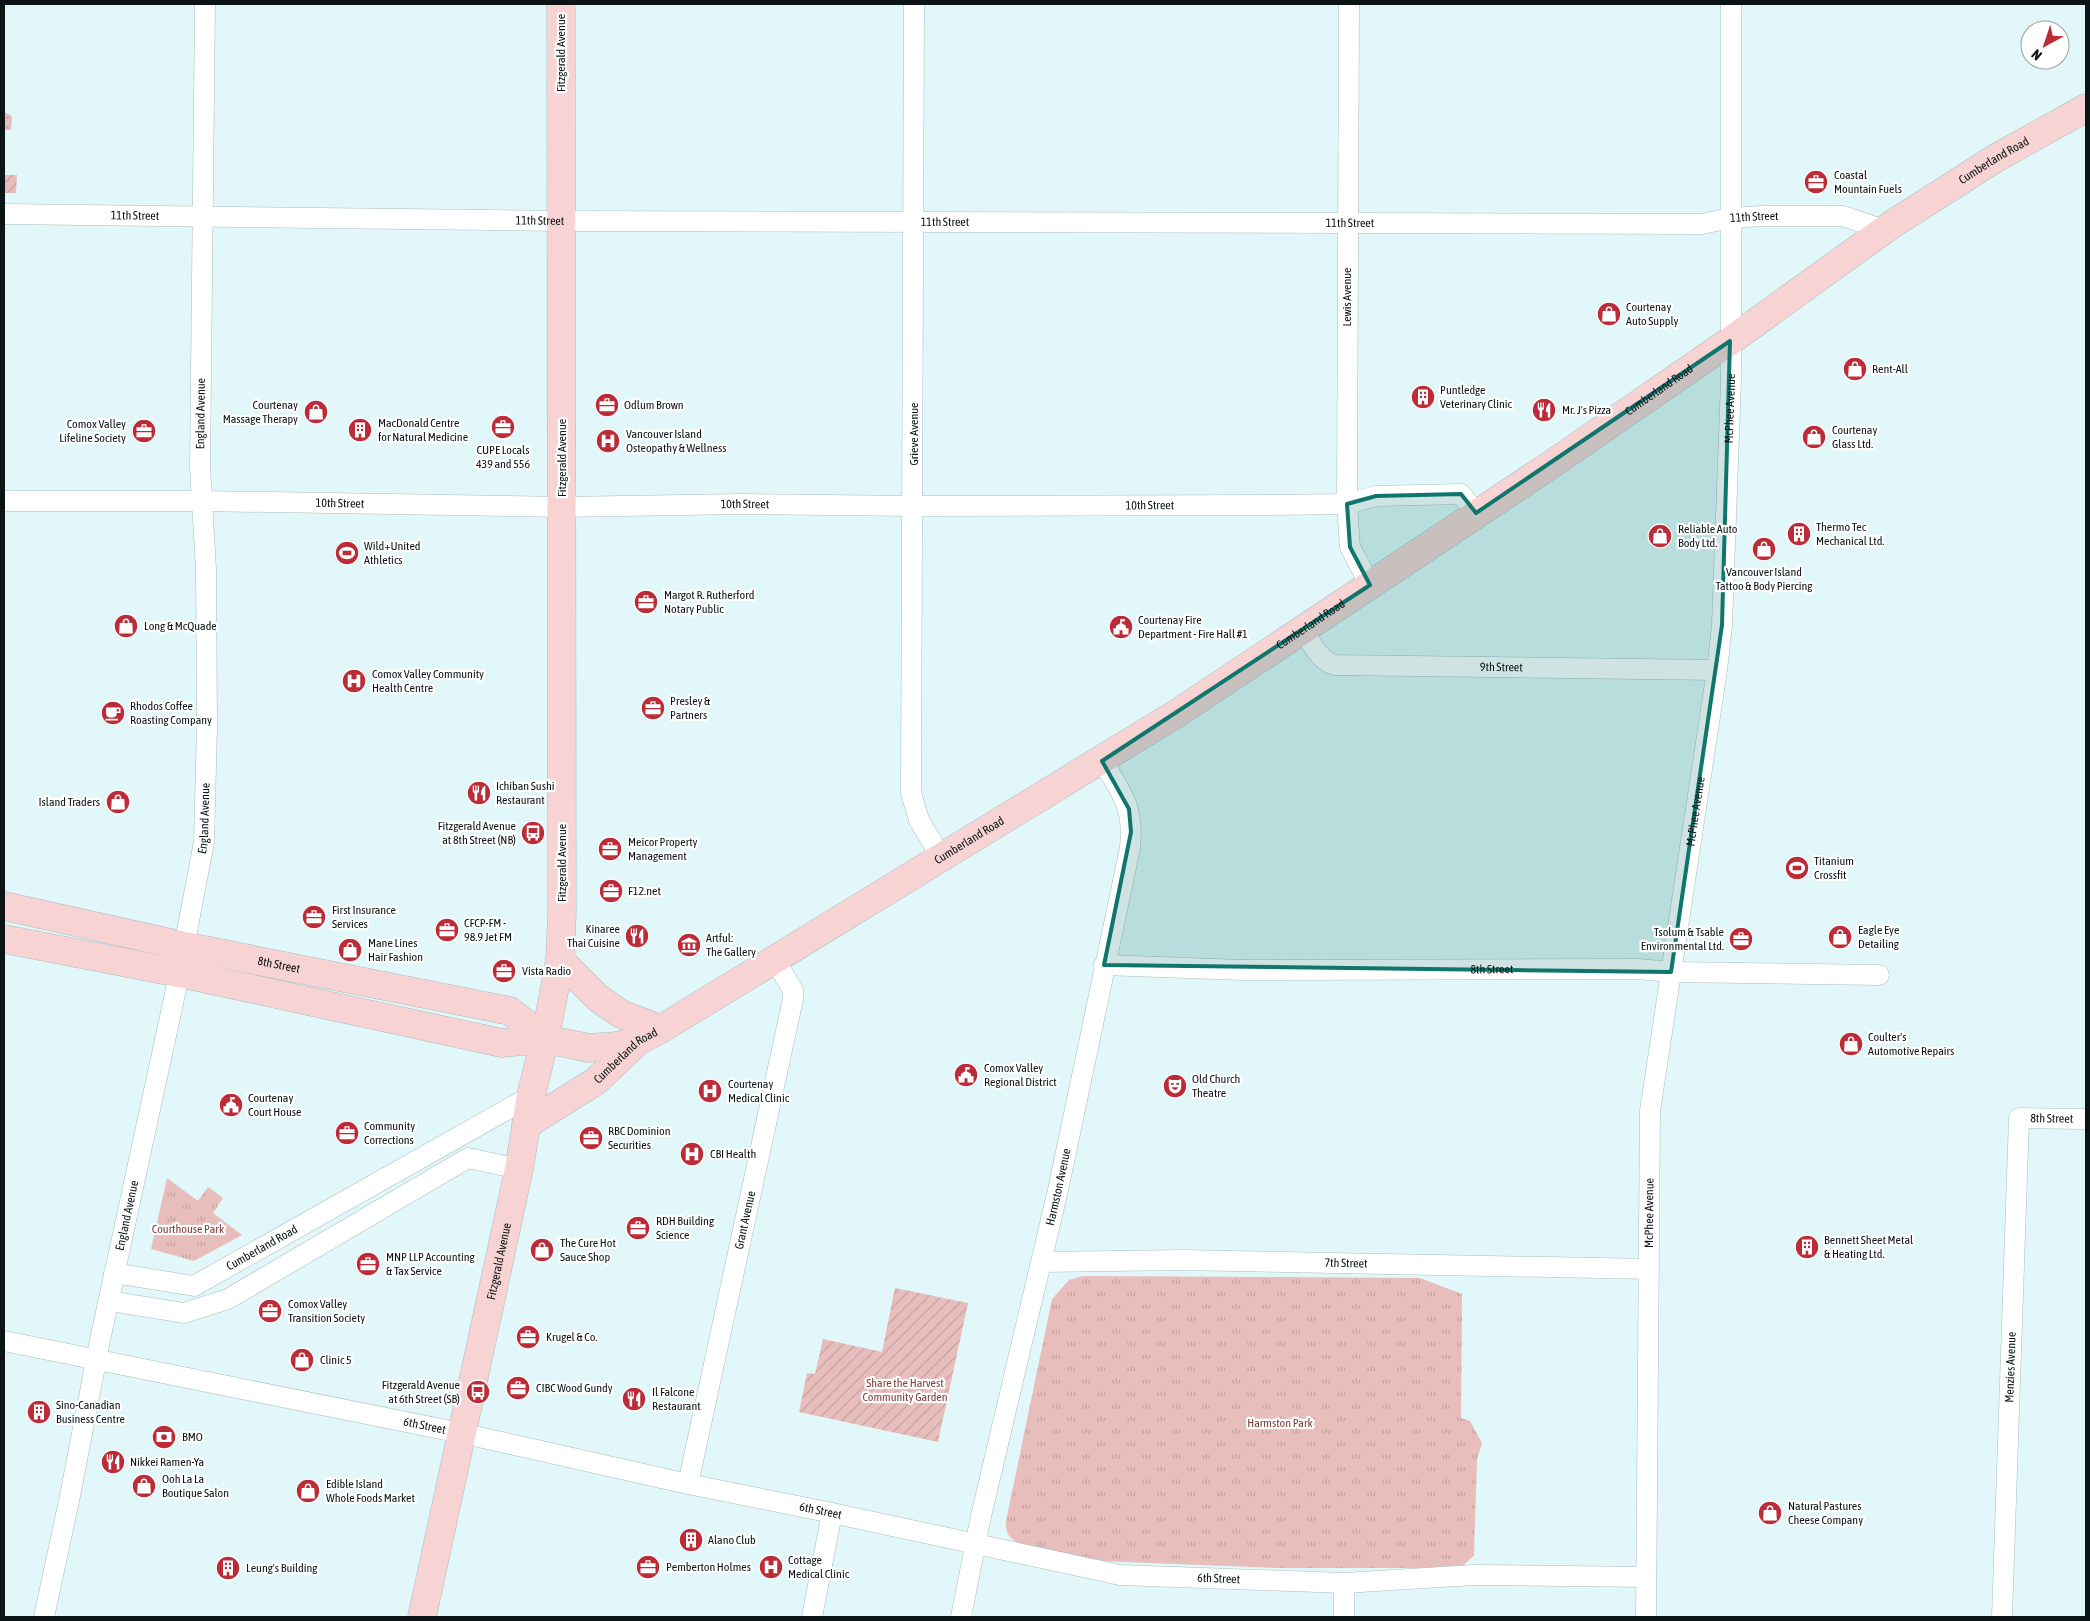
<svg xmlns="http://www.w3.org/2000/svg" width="2090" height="1621" font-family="'Asap Condensed',sans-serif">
<defs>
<pattern id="grass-dots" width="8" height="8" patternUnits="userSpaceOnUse" patternTransform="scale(1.25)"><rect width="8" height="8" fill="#e7bebc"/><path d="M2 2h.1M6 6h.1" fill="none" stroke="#c5a2a1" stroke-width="1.8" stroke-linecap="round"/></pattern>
<pattern id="park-tufts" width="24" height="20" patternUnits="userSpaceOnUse" patternTransform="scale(1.25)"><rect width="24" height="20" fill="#e7bebc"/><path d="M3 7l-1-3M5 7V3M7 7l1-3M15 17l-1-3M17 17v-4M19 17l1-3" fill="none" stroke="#c5a2a1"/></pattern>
<pattern id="garden-furrows" width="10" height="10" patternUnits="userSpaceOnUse" patternTransform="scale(1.25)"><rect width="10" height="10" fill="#e7bebc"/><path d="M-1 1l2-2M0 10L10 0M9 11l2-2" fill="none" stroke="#c5a2a1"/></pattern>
</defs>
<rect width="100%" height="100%" fill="#e1f7f9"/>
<path fill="url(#grass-dots)" d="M4,112L12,116L11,130H4Z"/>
<path fill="url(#park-tufts)" d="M167,1178L198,1201L208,1187L223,1198L213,1213L242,1235L194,1261L151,1249Z
M1083,1276L1420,1278L1462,1294L1461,1418L1470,1421L1482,1443L1477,1459L1474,1555L1463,1566L1452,1568H1277L1100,1561L1018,1543C1008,1537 1005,1532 1006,1521L1052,1299L1069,1280Z"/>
<path fill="url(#garden-furrows)" d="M4,175H17L16,193H4Z
M895,1288L968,1303L938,1442L799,1412L807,1373L815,1374L823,1339L882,1352Z"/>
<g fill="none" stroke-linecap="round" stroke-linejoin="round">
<g stroke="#a9bdbf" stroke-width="21">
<g id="street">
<path d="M914,4L911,793L919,820L941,857"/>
<path d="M1349,4L1347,504L1350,547L1370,585"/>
<path id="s1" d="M4,214L560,221L1702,224L1730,218L1763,216H1843L1884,230"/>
<path id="s2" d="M4,501H202L563,507L741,504L913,506L1268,505L1347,504L1376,496L1461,494L1476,513"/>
<path id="s3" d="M1303,630C1311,642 1320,662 1335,665L1717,670"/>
<path id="s4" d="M1104,965L1243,970L1638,969L1671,972L1879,975"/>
<path id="s5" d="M1042,1262L1182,1260L1649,1269"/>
<path id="s6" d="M114,1273L194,1286L531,1096"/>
<path d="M109,1301L184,1313L228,1299L468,1158L519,1169"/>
<path id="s7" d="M4,1341L461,1433L688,1484L832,1513L1120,1575L1344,1583L1474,1575L1646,1577"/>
<path id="s8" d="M688,1484L793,999V990L774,959"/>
<path d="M1344,1583V1617"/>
<path id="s9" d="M44,1617L70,1496L100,1340L175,994L204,842L207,727L206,569L200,467L205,4"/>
<path d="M812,1617L832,1513"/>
<path id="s10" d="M961,1617L981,1516L1058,1190L1130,848C1134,808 1123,794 1102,761"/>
<path id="s11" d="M1646,1617L1650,1111L1717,670L1722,625L1731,381V4"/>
<path id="s12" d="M2002,1617L2019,1118L2086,1119"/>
</g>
</g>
<g stroke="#a9bdbf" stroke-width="29">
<g id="secondary">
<path id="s13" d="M4,906L184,946L510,1011L545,1039"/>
<path d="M4,939L179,973L502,1043L545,1039L589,1048L616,1046L638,1041"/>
<path d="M560,960L598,998L621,1014L661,1029"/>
<path id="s14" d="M526,1125L596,1081L638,1041L661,1029L1179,712L1552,464L1730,341L1894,223L1996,158L2086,108"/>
<path id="s15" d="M422,1617L519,1169L531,1096L545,1039L560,960L562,913L561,4"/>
</g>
</g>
<use href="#street" stroke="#fff" stroke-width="20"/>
<use href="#secondary" stroke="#f7d3d3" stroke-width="28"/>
</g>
<path fill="#0f766e" fill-opacity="0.2" stroke="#0f766e" stroke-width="4" stroke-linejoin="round" d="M1730,341L1722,625L1671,972L1104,965L1131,832L1129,809L1102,761L1370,585L1350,547L1347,504L1376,496L1461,494L1476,513Z"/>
<defs>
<g id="office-disc" transform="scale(1.25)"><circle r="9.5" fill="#bc2c38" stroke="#fff"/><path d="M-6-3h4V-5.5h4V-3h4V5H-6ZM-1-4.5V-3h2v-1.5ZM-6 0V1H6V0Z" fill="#fff"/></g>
<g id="shop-disc" transform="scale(1.25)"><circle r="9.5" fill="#bc2c38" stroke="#fff"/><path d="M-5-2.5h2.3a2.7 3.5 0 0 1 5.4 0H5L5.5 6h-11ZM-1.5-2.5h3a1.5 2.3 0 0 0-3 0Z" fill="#fff"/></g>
<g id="building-disc" transform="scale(1.25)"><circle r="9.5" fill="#bc2c38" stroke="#fff"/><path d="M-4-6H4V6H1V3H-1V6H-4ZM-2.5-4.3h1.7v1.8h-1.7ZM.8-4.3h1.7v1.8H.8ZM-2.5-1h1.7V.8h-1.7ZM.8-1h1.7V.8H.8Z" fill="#fff"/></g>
<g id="restaurant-disc" transform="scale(1.25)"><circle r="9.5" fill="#bc2c38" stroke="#fff"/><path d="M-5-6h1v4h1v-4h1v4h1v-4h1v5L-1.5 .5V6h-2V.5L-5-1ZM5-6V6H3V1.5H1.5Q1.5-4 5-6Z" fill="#fff"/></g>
<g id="hospital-disc" transform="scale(1.25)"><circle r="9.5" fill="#bc2c38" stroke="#fff"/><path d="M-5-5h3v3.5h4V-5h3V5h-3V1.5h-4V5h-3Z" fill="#fff"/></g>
<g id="stadium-disc" transform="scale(1.25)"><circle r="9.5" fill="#bc2c38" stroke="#fff"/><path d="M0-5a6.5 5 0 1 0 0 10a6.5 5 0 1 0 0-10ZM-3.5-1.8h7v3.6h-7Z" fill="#fff"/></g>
<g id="civic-disc" transform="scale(1.25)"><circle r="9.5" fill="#bc2c38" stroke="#fff"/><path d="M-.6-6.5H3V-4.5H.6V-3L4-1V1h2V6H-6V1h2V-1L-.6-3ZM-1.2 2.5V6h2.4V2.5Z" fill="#fff"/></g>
<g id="cafe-disc" transform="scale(1.25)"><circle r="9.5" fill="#bc2c38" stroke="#fff"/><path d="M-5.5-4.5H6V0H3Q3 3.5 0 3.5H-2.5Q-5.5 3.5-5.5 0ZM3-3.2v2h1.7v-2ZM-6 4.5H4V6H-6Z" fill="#fff"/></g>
<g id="bus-disc" transform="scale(1.25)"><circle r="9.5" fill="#bc2c38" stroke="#fff"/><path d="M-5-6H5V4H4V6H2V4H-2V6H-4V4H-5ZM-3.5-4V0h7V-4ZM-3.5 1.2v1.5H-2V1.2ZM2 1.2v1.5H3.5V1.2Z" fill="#fff"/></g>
<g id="museum-disc" transform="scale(1.25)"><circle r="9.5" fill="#bc2c38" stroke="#fff"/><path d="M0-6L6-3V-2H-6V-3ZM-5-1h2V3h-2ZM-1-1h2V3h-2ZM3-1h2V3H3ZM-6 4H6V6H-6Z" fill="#fff"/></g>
<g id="theatre-disc" transform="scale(1.25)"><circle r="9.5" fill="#bc2c38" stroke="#fff"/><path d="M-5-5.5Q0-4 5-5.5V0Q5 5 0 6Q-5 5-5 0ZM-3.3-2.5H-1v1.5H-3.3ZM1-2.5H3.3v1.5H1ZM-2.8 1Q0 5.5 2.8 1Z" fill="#fff"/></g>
<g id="bank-disc" transform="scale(1.25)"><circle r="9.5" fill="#bc2c38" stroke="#fff"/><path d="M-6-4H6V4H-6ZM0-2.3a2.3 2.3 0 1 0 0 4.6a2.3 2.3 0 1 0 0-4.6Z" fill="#fff"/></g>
</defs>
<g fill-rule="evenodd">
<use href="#office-disc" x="1816" y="182"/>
<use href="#shop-disc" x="1609" y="314"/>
<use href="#shop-disc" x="1855" y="369"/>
<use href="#building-disc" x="1423" y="397"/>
<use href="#office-disc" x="607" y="405"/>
<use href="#restaurant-disc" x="1544" y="410"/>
<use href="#shop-disc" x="316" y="412"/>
<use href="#office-disc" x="503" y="427"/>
<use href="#building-disc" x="360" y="430"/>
<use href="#office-disc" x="144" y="431"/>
<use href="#shop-disc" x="1814" y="437"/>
<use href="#hospital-disc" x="608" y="441"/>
<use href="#building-disc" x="1799" y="534"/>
<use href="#shop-disc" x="1660" y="536"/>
<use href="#shop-disc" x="1764" y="549"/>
<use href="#stadium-disc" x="347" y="553"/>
<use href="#office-disc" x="646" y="602"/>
<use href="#shop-disc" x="126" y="626"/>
<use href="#civic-disc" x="1121" y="627"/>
<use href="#hospital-disc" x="354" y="681"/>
<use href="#office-disc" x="653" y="708"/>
<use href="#cafe-disc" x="113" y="713"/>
<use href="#restaurant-disc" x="479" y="793"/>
<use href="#shop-disc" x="118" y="802"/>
<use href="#bus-disc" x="533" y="833"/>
<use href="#office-disc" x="610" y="849"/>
<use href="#stadium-disc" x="1797" y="868"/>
<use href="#office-disc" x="611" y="891"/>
<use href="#office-disc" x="314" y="917"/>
<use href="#office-disc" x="447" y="930"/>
<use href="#restaurant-disc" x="637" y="936"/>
<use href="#shop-disc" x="1840" y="937"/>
<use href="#office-disc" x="1741" y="939"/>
<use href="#museum-disc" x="689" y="945"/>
<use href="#shop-disc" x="350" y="950"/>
<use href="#office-disc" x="504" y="971"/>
<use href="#shop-disc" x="1851" y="1044"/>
<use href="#civic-disc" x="966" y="1075"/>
<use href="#theatre-disc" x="1175" y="1086"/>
<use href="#hospital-disc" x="710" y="1091"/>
<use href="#civic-disc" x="231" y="1105"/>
<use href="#office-disc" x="347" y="1133"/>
<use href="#office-disc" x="591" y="1138"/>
<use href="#hospital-disc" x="692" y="1154"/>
<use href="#office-disc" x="638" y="1228"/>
<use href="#building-disc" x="1807" y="1247"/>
<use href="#shop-disc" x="542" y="1250"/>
<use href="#office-disc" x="368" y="1264"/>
<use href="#office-disc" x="270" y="1311"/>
<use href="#office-disc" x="528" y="1337"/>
<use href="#shop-disc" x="302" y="1360"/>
<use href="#office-disc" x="518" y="1388"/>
<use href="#bus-disc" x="478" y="1392"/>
<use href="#restaurant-disc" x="634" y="1399"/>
<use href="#building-disc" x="39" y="1412"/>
<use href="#bank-disc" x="164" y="1437"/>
<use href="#restaurant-disc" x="113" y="1462"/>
<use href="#shop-disc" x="144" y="1486"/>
<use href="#shop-disc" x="308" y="1491"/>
<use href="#shop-disc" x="1770" y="1513"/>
<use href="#building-disc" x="691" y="1540"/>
<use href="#office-disc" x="648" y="1567"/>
<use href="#hospital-disc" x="771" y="1567"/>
<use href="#building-disc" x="228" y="1568"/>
</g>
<g text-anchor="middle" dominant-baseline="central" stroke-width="4.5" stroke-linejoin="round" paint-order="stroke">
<g font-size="12" fill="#0c1415" stroke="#fff">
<text transform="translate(561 53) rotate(-90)">Fitzgerald Avenue</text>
<text stroke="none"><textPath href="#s14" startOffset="1758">Cumberland Road</textPath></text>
<text stroke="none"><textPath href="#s1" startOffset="131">11th Street</textPath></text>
<text stroke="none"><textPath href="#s1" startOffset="1751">11th Street</textPath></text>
<text stroke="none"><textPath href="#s1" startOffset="536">11th Street</textPath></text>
<text stroke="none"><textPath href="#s1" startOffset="941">11th Street</textPath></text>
<text stroke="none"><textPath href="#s1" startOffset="1346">11th Street</textPath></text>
<text transform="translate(1347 297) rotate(-90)">Lewis Avenue</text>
<text stroke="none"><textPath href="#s14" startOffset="1352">Cumberland Road</textPath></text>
<text stroke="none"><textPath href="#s11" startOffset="1214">McPhee Avenue</textPath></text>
<text stroke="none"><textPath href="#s9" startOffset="1220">England Avenue</textPath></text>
<text transform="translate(914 434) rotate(-90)">Grieve Avenue</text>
<text transform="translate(562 458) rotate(-90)">Fitzgerald Avenue</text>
<text stroke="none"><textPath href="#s2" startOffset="336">10th Street</textPath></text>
<text stroke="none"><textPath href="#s2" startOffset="741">10th Street</textPath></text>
<text stroke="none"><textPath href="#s2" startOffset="1146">10th Street</textPath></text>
<text stroke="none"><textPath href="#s14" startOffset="932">Cumberland Road</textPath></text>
<text stroke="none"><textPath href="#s3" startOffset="215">9th Street</textPath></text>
<text stroke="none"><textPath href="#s11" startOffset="809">McPhee Avenue</textPath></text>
<text stroke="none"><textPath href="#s9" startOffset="815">England Avenue</textPath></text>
<text stroke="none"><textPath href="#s14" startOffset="528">Cumberland Road</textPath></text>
<text transform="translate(562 863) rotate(-90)">Fitzgerald Avenue</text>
<text stroke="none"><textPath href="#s13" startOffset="281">8th Street</textPath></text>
<text stroke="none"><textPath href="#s4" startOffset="388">8th Street</textPath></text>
<text stroke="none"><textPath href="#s14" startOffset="122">Cumberland Road</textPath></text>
<text stroke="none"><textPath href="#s12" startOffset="532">8th Street</textPath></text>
<text stroke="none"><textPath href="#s10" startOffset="441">Harmston Avenue</textPath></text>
<text stroke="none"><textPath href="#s11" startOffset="404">McPhee Avenue</textPath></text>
<text stroke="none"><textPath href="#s9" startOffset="410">England Avenue</textPath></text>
<text stroke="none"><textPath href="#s8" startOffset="270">Grant Avenue</textPath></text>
<text stroke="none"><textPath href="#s6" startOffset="159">Cumberland Road</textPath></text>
<text stroke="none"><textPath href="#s15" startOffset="364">Fitzgerald Avenue</textPath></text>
<text stroke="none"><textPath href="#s5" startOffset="304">7th Street</textPath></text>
<text stroke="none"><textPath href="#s12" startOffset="250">Menzies Avenue</textPath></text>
<text stroke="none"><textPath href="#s7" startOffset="429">6th Street</textPath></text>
<text stroke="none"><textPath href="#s7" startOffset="834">6th Street</textPath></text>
<text stroke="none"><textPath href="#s7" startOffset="1239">6th Street</textPath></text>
</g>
<g font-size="12" fill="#0c1415" stroke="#fff" text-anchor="start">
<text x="1834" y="175">Coastal<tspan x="1834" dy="14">Mountain Fuels</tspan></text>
<text x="1626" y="307">Courtenay<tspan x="1626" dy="14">Auto Supply</tspan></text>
<text x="1872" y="369">Rent-All</text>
<text x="1440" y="390">Puntledge<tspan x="1440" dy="14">Veterinary Clinic</tspan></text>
<text x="298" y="405" text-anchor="end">Courtenay<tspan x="298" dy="14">Massage Therapy</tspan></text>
<text x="624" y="405">Odlum Brown</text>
<text x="1562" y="410">Mr. J's Pizza</text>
<text x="378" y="423">MacDonald Centre<tspan x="378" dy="14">for Natural Medicine</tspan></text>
<text x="126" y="424" text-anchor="end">Comox Valley<tspan x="126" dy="14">Lifeline Society</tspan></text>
<text x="1832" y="430">Courtenay<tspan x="1832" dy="14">Glass Ltd.</tspan></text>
<text x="626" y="434">Vancouver Island<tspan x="626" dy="14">Osteopathy &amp; Wellness</tspan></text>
<text x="503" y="450" text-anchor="middle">CUPE Locals<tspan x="503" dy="14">439 and 556</tspan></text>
<text x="1816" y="527">Thermo Tec<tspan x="1816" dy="14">Mechanical Ltd.</tspan></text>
<text x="1678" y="529">Reliable Auto<tspan x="1678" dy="14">Body Ltd.</tspan></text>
<text x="364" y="546">Wild+United<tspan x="364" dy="14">Athletics</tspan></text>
<text x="1764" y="572" text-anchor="middle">Vancouver Island<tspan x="1764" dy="14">Tattoo &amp; Body Piercing</tspan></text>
<text x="664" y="595">Margot R. Rutherford<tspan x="664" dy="14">Notary Public</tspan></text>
<text x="1138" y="620">Courtenay Fire<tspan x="1138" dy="14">Department - Fire Hall #1</tspan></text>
<text x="144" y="626">Long &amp; McQuade</text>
<text x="372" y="674">Comox Valley Community<tspan x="372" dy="14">Health Centre</tspan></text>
<text x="670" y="701">Presley &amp;<tspan x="670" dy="14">Partners</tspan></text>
<text x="130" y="706">Rhodos Coffee<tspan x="130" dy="14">Roasting Company</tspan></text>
<text x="496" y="786">Ichiban Sushi<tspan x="496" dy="14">Restaurant</tspan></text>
<text x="100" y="802" text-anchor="end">Island Traders</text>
<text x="516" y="826" text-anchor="end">Fitzgerald Avenue<tspan x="516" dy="14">at 8th Street (NB)</tspan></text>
<text x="628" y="842">Meicor Property<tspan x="628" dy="14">Management</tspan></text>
<text x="1814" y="861">Titanium<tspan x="1814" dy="14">Crossfit</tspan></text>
<text x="628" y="891">F12.net</text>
<text x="332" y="910">First Insurance<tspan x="332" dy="14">Services</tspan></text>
<text x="464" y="923">CFCP-FM -<tspan x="464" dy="14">98.9 Jet FM</tspan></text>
<text x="620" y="929" text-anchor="end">Kinaree<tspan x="620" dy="14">Thai Cuisine</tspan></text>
<text x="1858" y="930">Eagle Eye<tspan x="1858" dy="14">Detailing</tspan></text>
<text x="1724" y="932" text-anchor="end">Tsolum &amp; Tsable<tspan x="1724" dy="14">Environmental Ltd.</tspan></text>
<text x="706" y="938">Artful:<tspan x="706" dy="14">The Gallery</tspan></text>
<text x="368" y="943">Mane Lines<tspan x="368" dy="14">Hair Fashion</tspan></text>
<text x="522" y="971">Vista Radio</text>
<text x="1868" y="1037">Coulter's<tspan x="1868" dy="14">Automotive Repairs</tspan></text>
<text x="984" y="1068">Comox Valley<tspan x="984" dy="14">Regional District</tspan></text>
<text x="1192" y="1079">Old Church<tspan x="1192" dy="14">Theatre</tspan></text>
<text x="728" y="1084">Courtenay<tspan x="728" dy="14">Medical Clinic</tspan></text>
<text x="248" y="1098">Courtenay<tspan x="248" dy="14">Court House</tspan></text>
<text x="364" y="1126">Community<tspan x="364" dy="14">Corrections</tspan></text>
<text x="608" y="1131">RBC Dominion<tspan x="608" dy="14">Securities</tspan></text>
<text x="710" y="1154">CBI Health</text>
<text x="656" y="1221">RDH Building<tspan x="656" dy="14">Science</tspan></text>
<text x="1824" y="1240">Bennett Sheet Metal<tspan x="1824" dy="14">&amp; Heating Ltd.</tspan></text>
<text x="560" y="1243">The Cure Hot<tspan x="560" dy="14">Sauce Shop</tspan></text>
<text x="386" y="1257">MNP LLP Accounting<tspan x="386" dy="14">&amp; Tax Service</tspan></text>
<text x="288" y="1304">Comox Valley<tspan x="288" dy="14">Transition Society</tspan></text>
<text x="546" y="1337">Krugel &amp; Co.</text>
<text x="320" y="1360">Clinic 5</text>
<text x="460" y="1385" text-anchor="end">Fitzgerald Avenue<tspan x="460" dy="14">at 6th Street (SB)</tspan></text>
<text x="536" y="1388">CIBC Wood Gundy</text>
<text x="652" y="1392">Il Falcone<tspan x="652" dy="14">Restaurant</tspan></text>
<text x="56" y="1405">Sino-Canadian<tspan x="56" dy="14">Business Centre</tspan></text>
<text x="182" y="1437">BMO</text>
<text x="130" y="1462">Nikkei Ramen-Ya</text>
<text x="162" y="1479">Ooh La La<tspan x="162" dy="14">Boutique Salon</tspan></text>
<text x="326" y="1484">Edible Island<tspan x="326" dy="14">Whole Foods Market</tspan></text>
<text x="1788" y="1506">Natural Pastures<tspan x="1788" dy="14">Cheese Company</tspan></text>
<text x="708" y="1540">Alano Club</text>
<text x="788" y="1560">Cottage<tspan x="788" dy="14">Medical Clinic</tspan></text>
<text x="666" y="1567">Pemberton Holmes</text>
<text x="246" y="1568">Leung's Building</text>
</g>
<g font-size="12" fill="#7f3d3c" stroke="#fff">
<text x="188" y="1229">Courthouse Park</text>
<text x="905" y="1383">Share the Harvest<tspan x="905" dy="14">Community Garden</tspan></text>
<text x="1280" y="1423">Harmston Park</text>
</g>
</g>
<rect width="2090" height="1621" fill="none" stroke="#0c1415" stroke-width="10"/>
<g transform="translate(2045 45) rotate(220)"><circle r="24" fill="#ffffff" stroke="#9ea1a1"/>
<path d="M0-4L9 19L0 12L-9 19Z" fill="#bc2c38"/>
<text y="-8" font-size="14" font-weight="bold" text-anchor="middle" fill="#0c1415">N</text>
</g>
</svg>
